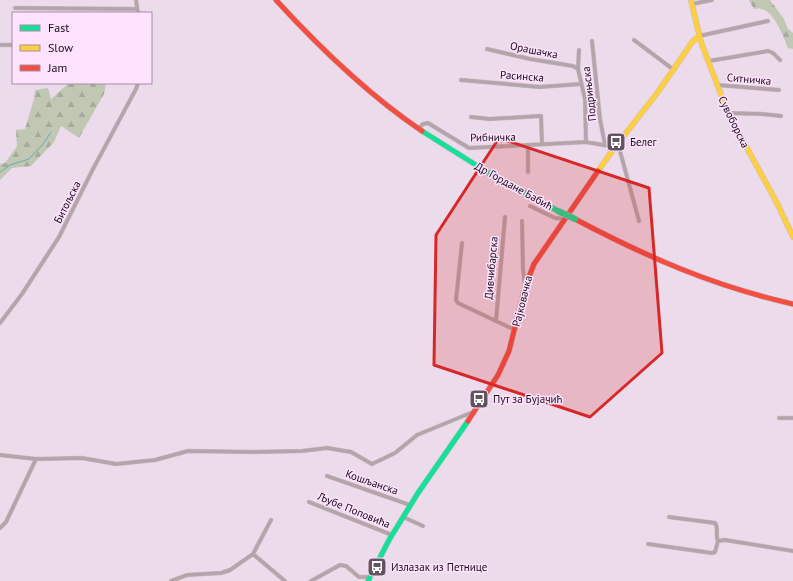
<svg xmlns="http://www.w3.org/2000/svg" width="793" height="581" font-family="'PT Sans',sans-serif">
<defs>
<pattern id="forest-firs" width="22" height="20" patternUnits="userSpaceOnUse"><rect width="22" height="20" fill="#c0c8b4"/><path d="M5 1l3.5 6h-7zM16 11l3.5 6h-7z" fill="#a4ab9a"/></pattern>
</defs>
<rect width="100%" height="100%" fill="#ecdbeb"/>
<path fill="url(#forest-firs)" d="M749,0H770L784,19L788,29L793,33V49L788,48C783,35 772,4 754,9Z
M69,83H106L104,94L79,138L61,126L54,142L31,166L12,168L0,180V164L5,163L17,146L16,130L25,129L34,99L35,90L48,88L51,99Z"/>
<g fill="none" stroke-linecap="round" stroke-linejoin="round">
<path stroke="#69a7b6" stroke-width="1" d="M0,172L10,165L29,159L43,144L51,132"/>
<g stroke="#c8bcc7" stroke-width="4.5">
<path id="street" d="M136,0L138,13
M692,4L712,0
M15,8L137,9
M699,36L768,21
M634,40L674,70
M592,41L600,119L605,145
M0,45H13
M487,49L530,59L573,66L578,69
M579,50L578,69L585,99L586,142
M709,61L768,51L773,53L780,60
M461,80L540,87L581,84
M717,85L779,90
M728,113L762,114L781,116
M471,117L490,119L539,116H541L542,144
M419,128L423,124L428,123L469,148L586,142L615,147L620,151L639,221
M528,145V172
M530,206L555,218L564,219
M522,221L523,269L525,285
M462,243L456,300L458,303L515,330
M496,321L505,217
M0,323L22,294L59,237L93,169L136,89L138,83
M779,418H793
M0,455L36,459L82,458L116,464L155,460L188,451L254,452L302,451L327,448L351,452L372,464L395,453L417,435L473,412
M327,476L410,505
M309,502L392,535
M403,517L423,526
M669,517L715,523C719,528 715,535 718,541
M0,528L6,522L36,459
M648,544L712,553L715,552L718,541L725,540L793,551
M253,554L285,581
M171,581L187,575L221,573L230,570L253,554L271,520
M311,581L340,565L346,566L359,577H370"/>
</g>
<g stroke="#c8bcc7" stroke-width="6">
<path id="fast" d="M422,131L487,172L558,211
M368,581L389,540L418,493L468,421"/>
</g>
<g stroke="#c8bcc7" stroke-width="6">
<path id="slow" d="M691,0L701,42L728,113L778,205L793,237
M598,171L615,147L658,92L693,41L699,36"/>
</g>
<g stroke="#c8bcc7" stroke-width="6">
<path id="jam" d="M276,0C320,48 367,94 422,131
M575,219C647,257 713,286 793,304
M468,421L498,375L509,351L525,287L534,264L598,171"/>
</g>
<use href="#street" stroke="#b4a5ab" stroke-width="3.5"/>
<use href="#fast" stroke="#16e098" stroke-width="5"/>
<use href="#slow" stroke="#ffcf43" stroke-width="5"/>
<use href="#jam" stroke="#f24e42" stroke-width="5"/>
<g stroke="#c8bcc7" stroke-width="7" stroke-linecap="butt">
<path id="fast-bridge" d="M558,211L575,219"/>
</g>
<use href="#fast-bridge" stroke="#16e098" stroke-width="6"/>
</g>
<path fill="#d62828" fill-opacity="0.2" stroke="#d62828" stroke-width="3" stroke-linejoin="round" d="M499,138L649,188L662,353L590,417L434,365L436,235Z"/>
<defs>
<g id="bus-square" transform="scale(1)"><rect x="-9" y="-9" width="18" height="18" rx="4" fill="#625561" stroke="#ffe2fe"/><path d="M-5-6H5V4H4V6H2V4H-2V6H-4V4H-5ZM-3.5-4V0h7V-4ZM-3.5 1.2v1.5H-2V1.2ZM2 1.2v1.5H3.5V1.2Z" fill="#fff"/></g>
</defs>
<g fill-rule="evenodd">
<use href="#bus-square" x="616" y="142"/>
<use href="#bus-square" x="479" y="399"/>
<use href="#bus-square" x="377" y="567"/>
</g>
<g text-anchor="middle" dominant-baseline="central" stroke-width="3" stroke-linejoin="round" paint-order="stroke">
<g font-size="11" fill="#170d17" stroke="#ffe2fe">
<text transform="translate(534 50) rotate(11)">Орашачка</text>
<text transform="translate(522 76) rotate(4)">Расинска</text>
<text transform="translate(749 79) rotate(5)">Ситничка</text>
<text transform="translate(589 94) rotate(-97)">Подрињска</text>
<text transform="translate(734 122) rotate(64)">Сувоборска</text>
<text transform="translate(493 137) rotate(-1)">Рибничка</text>
<text transform="translate(514 186) rotate(29)">Др Гордане Бабић</text>
<text transform="translate(67 202) rotate(-63)">Битољска</text>
<text transform="translate(491 268) rotate(-85)">Дивчибарска</text>
<text transform="translate(522 301) rotate(-76)">Рајковачка</text>
<text transform="translate(372 482) rotate(19)">Кошљанска</text>
<text transform="translate(354 510) rotate(22)">Љубе Поповића</text>
</g>
<g font-size="11" fill="#170d17" stroke="#ffe2fe" text-anchor="start">
<text x="630" y="142">Белег</text>
<text x="493" y="399">Пут за Бујачић</text>
<text x="391" y="567">Излазак из Петнице</text>
</g>
</g>
<rect x="12" y="12" width="140" height="72" fill="#ffe2fe" stroke="#a28da2"/>
<rect x="20" y="25" width="20" height="6" fill="#16e098" stroke="#a28da2"/>
<text x="48" y="32" font-size="12" fill="#170d17">Fast</text>
<rect x="20" y="45" width="20" height="6" fill="#ffcf43" stroke="#a28da2"/>
<text x="48" y="52" font-size="12" fill="#170d17">Slow</text>
<rect x="20" y="65" width="20" height="6" fill="#f24e42" stroke="#a28da2"/>
<text x="48" y="72" font-size="12" fill="#170d17">Jam</text>
</svg>
